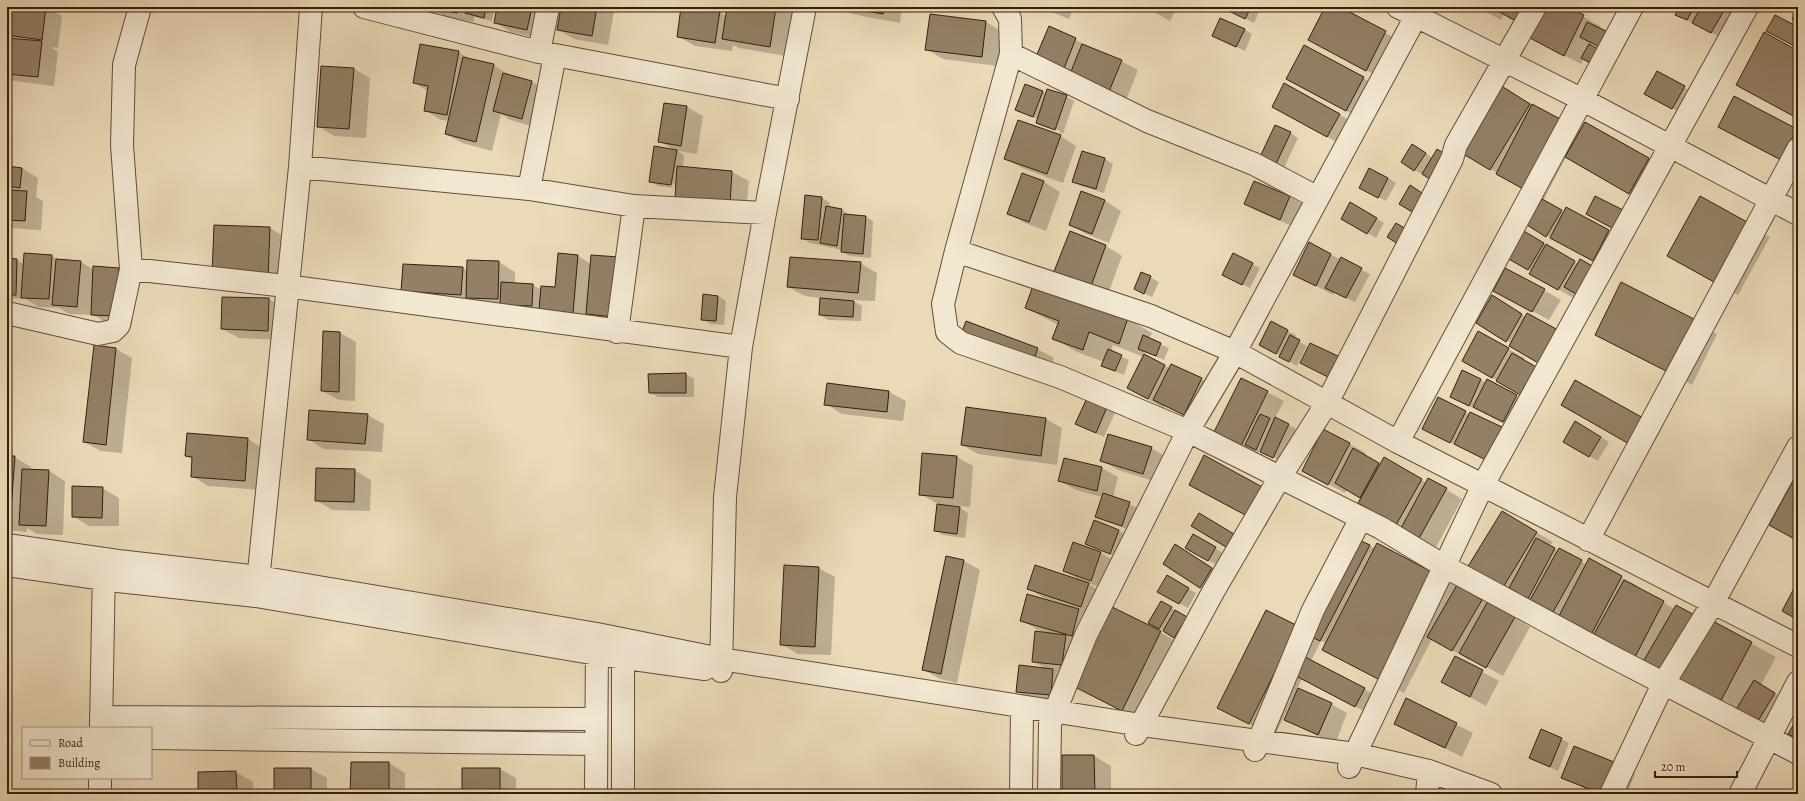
<svg xmlns="http://www.w3.org/2000/svg" width="1805" height="801" font-family="Alegreya,serif">
<rect width="100%" height="100%" fill="#ebdab8"/>
<filter id="stains"><feTurbulence type="fractalNoise" baseFrequency=".005" numOctaves="4"/><feColorMatrix values="0 0 0 0 .2 0 0 0 0 .09 0 0 0 0 .02 0 0 0 .5 -.17"/></filter>
<radialGradient id="worn" r=".72"><stop offset=".6" stop-color="#630" stop-opacity="0"/><stop offset="1" stop-color="#630" stop-opacity=".3"/></radialGradient>
<path fill="#0003" d="M10,7H66V11L52,10L62,16L58,48L51,47L58,52L54,86L7,80V39L16,40L7,34Z
M392,7H425L424,15Z
M430,7H495L492,21L474,17V22L446,17Z
M498,7H550L544,39L511,32L495,22Z
M562,7H615L608,45L574,39L558,29Z
M682,7L719,12L726,16L728,7H787L793,10L786,56L739,48L733,45L732,51L695,46L679,37Z
M840,7H902L900,23L852,14Z
M1039,7H1074L1069,19Z
M1145,7H1177L1170,21Z
M1223,7H1261L1254,23Z
M1326,7H1338L1402,42L1383,79L1309,40Z
M1477,7H1566L1600,26L1581,64L1548,47L1534,33L1515,21L1504,15L1501,20Z
M1638,7H1647L1645,11Z
M1680,7H1734L1736,8L1720,37L1685,19Z
M931,15L986,22L1003,32L998,66L943,59L926,49Z
M1050,28L1121,61L1138,70L1125,103L1053,68Z
M1244,29L1252,34L1245,51L1213,36Z
M1765,33L1798,52V118L1761,98Z
M1304,46L1380,87L1363,120L1303,88Z
M458,52L472,60L494,65L510,76L532,82L548,91L539,128L510,120L501,114L492,151L462,143L446,134L449,121L441,120L425,110L428,91L414,83Z
M354,69L370,78L366,138L334,136L318,126Z
M1657,72L1692,92L1681,113L1646,93Z
M1285,84L1356,124L1344,146L1289,116Z
M1043,92L1047,94L1066,96L1074,101L1063,134L1059,132L1060,131L1045,125V127L1037,123L1039,120L1016,109Z
M1517,96L1581,131L1586,123L1665,169L1646,203L1566,157L1543,201L1564,213L1566,209L1625,241L1610,270L1528,225L1543,199L1461,152Z
M1734,97L1798,130V168Z
M687,107L703,116L697,154L678,151L684,155L683,168L732,172L749,181L746,212L677,187L668,181L667,183L675,188L658,186L650,181L674,150L659,141Z
M1290,133L1298,138L1283,170L1268,163Z
M1060,136L1076,146L1063,183L1022,168L1005,158Z
M1421,150L1433,158L1423,175L1402,162Z
M1082,152L1105,159L1113,164L1104,193L1081,186L1073,182Z
M7,167L22,168L38,178L36,197L43,201L41,230L7,228Z
M1023,174L1044,182L1060,192L1046,231L1025,223L1009,214Z
M1388,178L1396,183L1386,201L1368,192Z
M1082,192L1105,201L1121,211L1109,243L1086,234L1070,225Z
M806,197L822,198L830,203L829,208L842,210L850,215L865,217L873,221L871,258L850,256L842,252V250L810,243L802,238Z
M1290,197L1306,206L1297,228L1262,213L1245,204Z
M1701,197L1770,237L1738,295L1669,255Z
M1351,203L1384,223L1376,238L1343,218Z
M270,228L286,238L284,287L230,284Z
M1523,232L1578,264L1602,273L1575,299L1530,273L1532,271L1508,258Z
M1070,233L1106,246L1122,256L1107,297L1071,283Z
M1309,244L1370,274L1355,302L1334,292L1333,295L1294,274Z
M7,250L10,252V259L17,260L24,264L52,256L60,260L81,262L94,270L119,269L135,278L132,325L108,324L94,315L69,314L59,308L39,307L24,298L7,299Z
M578,256L591,264L635,268L630,326L604,323L590,315L589,322L402,291L463,268L468,271L499,262L515,272V284L533,285L542,290L556,288Z
M860,263L877,273L875,301L851,300L862,306L861,321L828,320L820,315L821,298L805,296L788,287Z
M1252,264L1260,268L1250,288L1231,279Z
M1142,273L1159,282L1152,297L1143,293Z
M1622,284L1717,334L1692,385L1596,334Z
M1544,290L1561,300L1549,320L1511,300Z
M718,296L726,301L724,325L711,324L703,320Z
M1493,297L1526,317L1511,343L1477,323Z
M269,299L285,309L284,340L239,338L222,329Z
M1026,308L1128,319L1152,333L1149,339L1169,348L1164,360L1145,352L1143,355L1169,368L1201,379L1218,389L1200,424L1165,406L1164,408L1128,388L1144,357L1113,345L1111,352L1129,360L1124,375L1111,370L1102,365L1104,362L1077,352L1053,338L1058,325Z
M966,322L1037,349L1054,358L1051,368Z
M1271,323L1296,335L1294,339L1307,346L1297,366L1268,349Z
M324,332L340,333L356,342L355,401L339,400L322,391Z
M116,349L132,358L122,453L101,451L84,442Z
M1508,349L1525,358L1523,361L1539,404L1463,361Z
M1463,372L1516,396L1532,405L1519,431L1451,397Z
M686,374L694,379V397H658L650,392Z
M1575,381L1661,430L1648,453L1562,405Z
M828,384L889,392L906,401L903,421L842,414L826,404Z
M1267,392L1284,401L1275,418L1296,429L1281,461L1259,451L1256,456L1231,443Z
M1106,408L1115,413L1104,437L1076,424Z
M1465,412L1520,439L1505,469L1423,429Z
M367,415L384,424L382,452L324,449L308,439Z
M1046,419L1062,428L1057,465L978,454L962,445Z
M1575,422L1609,442L1598,461L1564,442Z
M248,439L264,449L261,490L208,486L192,476L193,460L186,456Z
M1349,444L1366,453L1364,456L1381,465L1384,459L1427,483L1429,479L1462,499L1435,549L1402,527L1359,503L1362,498L1347,489L1345,493L1303,471Z
M1151,448L1168,458L1160,483L1118,470L1101,460Z
M7,457H14L31,467V470L49,471L65,481L63,535L37,534L27,528V532L7,530Z
M957,457L973,466L970,507L948,505V507L960,508L968,513L965,538L943,535L935,530L938,504L920,494Z
M1102,468L1118,477L1113,498L1138,508L1130,530L1104,521L1096,517L1102,497L1076,490L1060,481Z
M354,470L371,480L370,511L332,510L316,500Z
M102,488L119,498V526H89L73,516Z
M1206,494L1280,498L1266,526Z
M1519,522L1553,542L1550,546L1558,551L1560,549L1587,565L1621,577L1638,586L1637,588L1675,609L1708,624L1710,621L1776,657L1761,685L1791,703L1772,734L1609,642L1570,621L1569,623L1521,594L1519,598L1503,588Z
M1119,531L1127,535L1118,558L1086,543Z
M1193,535L1223,553L1217,565L1186,548Z
M1361,542L1434,574L1530,627L1503,676L1470,658L1469,660L1432,639L1404,693L1324,650L1327,644L1321,641L1311,661L1381,698L1372,715L1302,679L1297,689L1331,704L1347,713L1335,744L1286,720L1293,701L1292,700L1274,737L1218,708L1297,627Z
M1100,553L1117,562L1108,589L1087,583L1105,594L1097,616L1082,612L1095,619L1160,632L1184,646L1146,724L1072,685L1077,674L1056,672L1070,679L1067,704L1033,701L1017,691L1046,669L1033,661L1048,633L1038,630L1021,620L1056,602L1044,598L1028,588L1082,581L1064,571Z
M1192,555L1228,578L1217,596L1200,587Z
M964,561L980,570L957,683L940,679L924,670Z
M818,568L835,577L831,655L798,654L781,644Z
M1167,577L1196,593L1188,608L1159,592Z
M1162,602L1194,622L1182,641L1150,623Z
M1455,657L1499,681L1486,706L1442,682Z
M1406,699L1473,733L1462,757L1395,723Z
M1561,739L1569,743L1558,771L1531,758Z
M1063,756H1094L1111,766V794H1063Z
M389,763L405,773V794H351Z
M1619,765L1635,774L1627,794H1597L1563,778Z
M311,769L327,778V794H275Z
M463,769H500L516,778V794H463Z
M236,772L253,782V794H199V773Z"/>
<path fill="#938067" stroke="#341e0f" d="M9,7H46L42,40L7,35Z
M429,7H458L457,13Z
M466,7H486L484,18L465,13Z
M497,7H532L527,30L494,23Z
M561,7H597L592,36L557,30Z
M681,7L720,11L715,43L677,37Z
M727,7H776L770,47L722,39Z
M844,7H885L883,14Z
M1221,7H1251L1245,19Z
M1325,7H1340L1386,31L1366,71L1308,40Z
M1491,7H1527L1519,23Z
M1546,7H1568L1584,15L1564,56L1530,38Z
M1679,7H1694L1687,20L1675,15Z
M1701,7H1726L1711,33L1692,23Z
M1798,8V23L1792,19Z
M930,14L986,21L982,57L925,50Z
M1775,15L1798,27V48L1766,31Z
M1220,18L1245,29L1236,47L1212,36Z
M1587,22L1608,32L1601,48L1580,37Z
M1049,26L1076,38L1063,71L1035,59Z
M1764,32L1798,51L1797,118L1736,85Z
M7,38L42,41L38,77L7,74Z
M420,44L459,51L447,115L424,111L428,86L413,83Z
M1082,44L1122,60L1108,94L1068,79Z
M1589,44L1600,50L1592,64L1581,58Z
M1304,45L1364,77L1346,111L1286,79Z
M463,57L494,64L476,142L445,134Z
M321,66L354,68L349,129L317,127Z
M1657,71L1685,86L1672,109L1644,94Z
M503,73L532,81L522,119L493,111Z
M1284,83L1340,114L1327,137L1272,107Z
M1025,84L1043,91L1033,117L1015,110Z
M1500,85L1530,104L1490,170L1460,152Z
M1047,89L1067,95L1055,130L1036,123Z
M1734,96L1797,129L1781,160L1718,127Z
M664,103L687,106L681,146L658,142Z
M1532,104L1564,121L1527,191L1496,174Z
M1018,120L1061,135L1047,174L1004,159Z
M1585,122L1649,158L1629,194L1565,157Z
M1275,125L1291,132L1275,166L1259,159Z
M1412,144L1426,153L1414,171L1401,162Z
M654,146L677,150L671,185L649,182Z
M1437,149L1449,157L1434,182L1422,174Z
M1082,151L1105,158L1096,189L1072,182Z
M7,166L22,168L20,188L7,186Z
M677,166L732,171L730,203L675,198Z
M1369,168L1388,178L1378,198L1359,188Z
M1022,173L1044,181L1029,222L1007,214Z
M1254,181L1290,196L1280,220L1244,204Z
M1410,185L1428,197L1417,215L1399,204Z
M7,190L27,191L25,221L7,220Z
M1081,191L1105,200L1092,234L1069,225Z
M805,195L822,197L818,240L801,239Z
M1595,196L1623,210L1614,229L1586,214Z
M1700,196L1747,222L1714,282L1667,256Z
M1542,199L1562,210L1546,237L1527,225Z
M1350,202L1377,218L1367,234L1341,219Z
M826,206L842,209L837,246L820,243Z
M1566,207L1609,230L1593,261L1550,238Z
M844,214L866,216L863,254L841,252Z
M1396,223L1406,229L1398,244L1387,237Z
M214,225L270,227L268,278L212,275Z
M1522,230L1544,243L1528,270L1507,258Z
M1070,231L1106,245L1090,289L1053,274Z
M1309,242L1331,254L1316,286L1293,275Z
M1546,244L1575,261L1558,290L1529,274Z
M24,253L52,255L49,299L21,298Z
M558,253L578,255L573,313L539,310L541,286L555,287Z
M1233,253L1253,263L1242,285L1222,275Z
M591,255L619,257L614,317L586,314Z
M790,257L861,262L858,293L787,287Z
M1341,257L1362,268L1346,298L1325,288Z
M7,258L17,259L16,295H7Z
M56,259L81,261L77,307L52,305Z
M1580,259L1594,267L1578,295L1564,287Z
M467,260L499,261L498,299L466,298Z
M403,264L463,267L461,295L401,291Z
M93,266L119,268L116,316L91,315Z
M1505,268L1545,289L1532,312L1493,291Z
M1141,272L1151,276L1144,294L1134,289Z
M501,282L533,284L532,306L500,305Z
M1621,282L1694,319L1668,372L1595,335Z
M1034,283L1128,318L1119,344L1089,332L1083,350L1052,339L1059,321L1025,308Z
M703,294L718,296L716,321L701,320Z
M1492,295L1522,314L1506,342L1476,323Z
M222,297L269,298L268,331L221,329Z
M820,298L854,301L853,317L819,315Z
M1527,313L1558,330L1540,364L1509,346Z
M966,321L1038,348L1034,359L962,332Z
M1271,321L1288,330L1276,354L1259,345Z
M323,331L340,332L339,392L321,391Z
M1478,331L1509,348L1492,378L1462,361Z
M1143,335L1161,343L1156,356L1138,349Z
M1290,335L1300,340L1289,362L1279,357Z
M1310,343L1340,357L1330,378L1300,363Z
M94,345L116,348L106,445L83,442Z
M1108,349L1122,355L1115,371L1101,366Z
M1512,353L1538,368L1522,396L1496,381Z
M1144,354L1165,365L1148,399L1127,388Z
M1171,364L1202,378L1184,415L1153,400Z
M1462,370L1481,379L1469,406L1450,397Z
M686,373V393H649L648,374Z
M1241,378L1268,391L1240,448L1213,434Z
M1487,379L1517,395L1503,422L1473,407Z
M1575,380L1645,419L1631,445L1561,405Z
M827,383L889,391L887,412L824,405Z
M1438,397L1466,411L1450,443L1422,429Z
M1087,398L1107,407L1096,433L1075,424Z
M966,407L1046,418L1041,456L961,445Z
M309,410L368,414L365,444L307,440Z
M1470,412L1504,428L1488,461L1454,444Z
M1260,414L1270,418L1256,450L1245,445Z
M1275,417L1289,424L1273,458L1260,452Z
M1575,421L1601,437L1589,457L1563,442Z
M1323,429L1350,443L1328,485L1302,471Z
M187,433L248,438L245,481L191,477L192,457L185,456Z
M1108,434L1152,447L1143,474L1100,461Z
M1353,448L1379,463L1360,498L1335,483Z
M922,453L957,456L953,498L919,495Z
M1204,455L1264,488L1249,517L1189,485Z
M7,456H15L10,523L7,522Z
M1384,457L1422,479L1396,525L1358,503Z
M1064,458L1102,467L1097,491L1058,481Z
M316,468L355,469L354,502L315,501Z
M22,469L49,470L46,526L19,525Z
M1798,472V541L1769,525Z
M1428,478L1447,488L1418,540L1400,530Z
M72,486L103,487L102,518L72,517Z
M1103,493L1130,502L1122,526L1095,517Z
M937,504L960,507L957,534L934,531Z
M1502,511L1537,532L1502,589L1467,568Z
M1199,513L1234,534L1226,547L1191,526Z
M1094,520L1119,530L1110,554L1085,544Z
M1193,534L1216,547L1208,561L1185,548Z
M1536,538L1555,548L1528,599L1509,588Z
M1361,541L1370,545L1320,641L1310,636Z
M1073,542L1101,552L1091,581L1063,571Z
M1377,543L1434,573L1380,680L1322,650Z
M1175,544L1212,568L1200,588L1163,564Z
M1559,548L1582,560L1552,614L1529,602Z
M946,556L964,560L941,674L922,670Z
M1589,558L1622,576L1592,633L1559,616Z
M784,565L819,567L815,647L780,645Z
M1035,565L1089,583L1081,607L1027,589Z
M1167,575L1189,588L1179,604L1157,592Z
M1624,580L1664,601L1635,657L1594,634Z
M1798,581V620L1782,611Z
M1457,585L1482,600L1452,651L1427,637Z
M1027,594L1079,609L1072,636L1020,621Z
M1161,601L1172,607L1159,629L1148,623Z
M1488,601L1515,617L1486,668L1459,653Z
M1676,605L1698,617L1665,675L1643,662Z
M1110,606L1161,631L1122,711L1071,685Z
M1175,610L1187,617L1174,638L1163,631Z
M1266,610L1298,626L1249,724L1217,708Z
M1709,619L1752,642L1717,708L1674,685Z
M1035,631L1066,635L1062,665L1032,662Z
M1455,656L1483,670L1470,697L1441,682Z
M1305,657L1365,688L1355,707L1296,676Z
M1019,665L1053,669L1051,695L1016,692Z
M1754,680L1775,693L1755,726L1734,713Z
M1298,688L1332,703L1318,735L1284,720Z
M1406,698L1457,723L1445,748L1394,724Z
M1798,717V739L1788,734Z
M1541,729L1562,738L1550,767L1529,758Z
M1574,746L1619,764L1602,794L1561,778Z
M1062,755H1094L1095,794H1062Z
M351,762H389V794H350Z
M274,768H311V794H274Z
M462,768H500V794H462Z
M236,771L237,794H198V772Z"/>
<g fill="none" stroke-linecap="round" stroke-linejoin="round">
<g stroke="#624d39" stroke-width="24">
<path id="minor" d="M364,7L539,52L788,99
M1003,7L1010,19L1011,54L956,251L1151,316L1235,352L1398,442L1798,646
M1398,7L1583,100L1798,214
M539,52L548,7
M1011,54L1147,121L1254,164L1318,198
M300,167L529,189L634,206L765,213
M529,189L555,55
M956,251L943,304L947,332L961,343L1060,377L1188,431L1381,528L1444,566L1605,653L1798,753
M131,269L286,286L741,347
M7,313L98,334L113,331L119,325L131,269L122,145L124,65L140,7
M617,332L634,206
M1398,442L1632,7
M1588,540L1798,149
M7,545L118,561L259,577L597,634L721,659L1141,725L1355,754L1429,771L1491,794
M7,565L118,581L256,596L597,654L705,669
M257,591L300,167L311,7
M721,671L725,497L741,347L765,213L805,7
M101,717L596,719
M101,728L104,565
M1136,734L1213,592L1280,477L1327,403L1452,159L1456,145L1535,7
M151,738L596,744
M1255,750L1313,610L1361,518
M1349,767L1483,485L1747,7
M100,794V778
M596,794L597,639
M623,794V644
M1021,794L1022,707
M1049,794L1050,724L1086,635L1188,431L1235,352L1421,7
M1427,794L1429,771
M1611,794L1663,684L1713,603L1798,447
M1740,794L1798,682"/>
</g>
<use href="#minor" stroke="#f2e7d1" stroke-width="22"/>
</g>
<rect width="1805" height="801" fill="none" stroke="#ebdab8" stroke-width="24"/>
<rect x="8" y="8" width="1789" height="785" fill="none" stroke="#341e0f" stroke-width="2"/>
<rect x="12" y="12" width="1781" height="777" fill="none" stroke="#341e0f"/>
<rect x="22" y="727" width="130" height="52" fill="#f2e7d1" stroke="#a69783"/>
<rect x="30" y="740" width="20" height="6" fill="#f2e7d1" stroke="#a69783"/>
<text x="58" y="747" font-size="12" fill="#341e0f">Road</text>
<rect x="30" y="757" width="20" height="12" fill="#938067" stroke="#a69783"/>
<text x="58" y="767" font-size="12" fill="#341e0f">Building</text>
<path d="M1655 771v6h82v-6" fill="none" stroke="#341e0f" stroke-width="2"/>
<text x="1661" y="771" font-size="12" fill="#341e0f" stroke="#f2e7d1" stroke-width="3" paint-order="stroke">20 m</text>
<rect width="100%" height="100%" filter="url(#stains)"/>
<rect width="100%" height="100%" fill="url(#worn)"/>
</svg>
